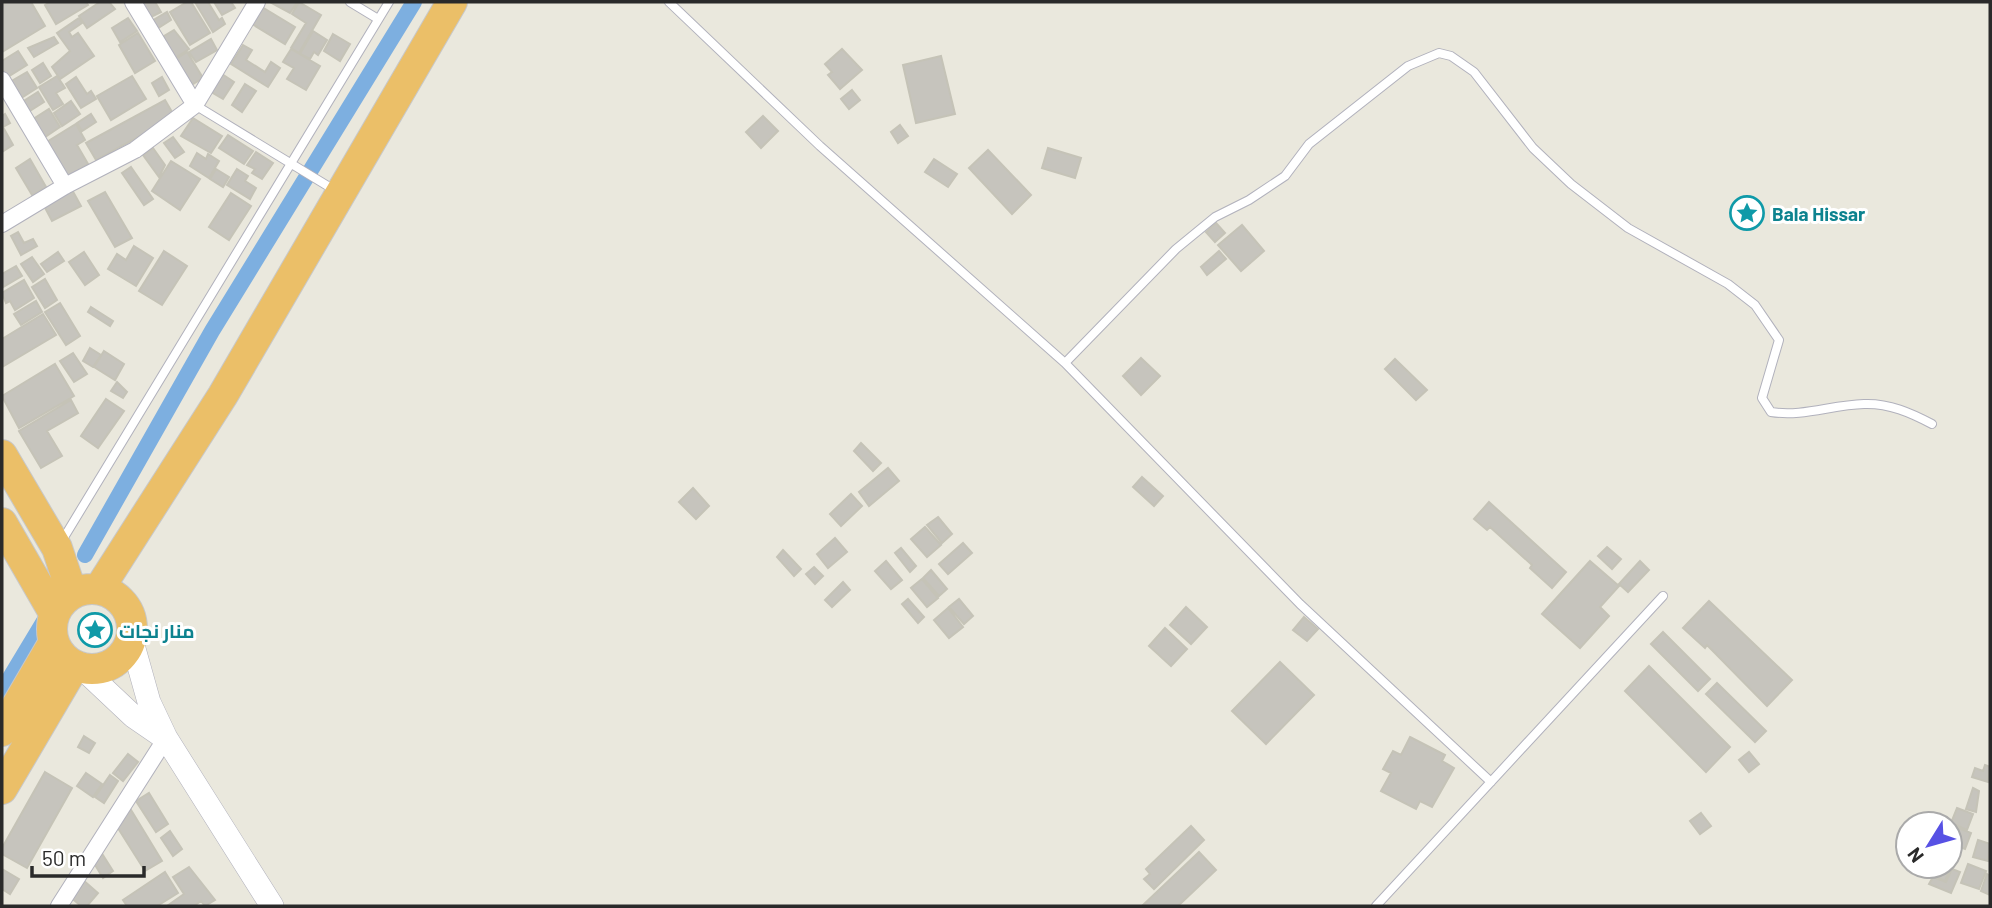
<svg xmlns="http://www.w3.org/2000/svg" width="1992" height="908" font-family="Barlow,Cairo,sans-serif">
<rect width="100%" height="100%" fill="#eae8dd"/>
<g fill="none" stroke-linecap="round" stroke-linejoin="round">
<path stroke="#7dafe0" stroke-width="16" d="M85,555L212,331L414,2
M2,691L46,618"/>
</g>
<path fill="#c6c4bd" stroke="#c5c3b7" stroke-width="2" d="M7,2H31L45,26L2,52V5Z
M50,2H86L88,5L56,24L45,5Z
M100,2H109L115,9L87,28L79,16Z
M140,2H155L161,12L149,18Z
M187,2H191L210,33L190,45L170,12Z
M195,2H208L219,20L222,18L225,24L213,32Z
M214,2H231L235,8L222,15Z
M270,2H297L290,13Z
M299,2L321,15L299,53L291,48L306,23L292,14Z
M262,7L295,27L285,44L252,24Z
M167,12L171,20L155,30L150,22Z
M79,18L82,23L69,32L72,37L78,33L94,56L60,79L52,67L70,51L57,33Z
M128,18L137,31L120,42L112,28Z
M174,30L189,49L172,60L159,39Z
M313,31L327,40L318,55L314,52L310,59L300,54Z
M138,33L155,61L135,73L119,45Z
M333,34L350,44L340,61L324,51Z
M54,37L58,43L34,57L28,48Z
M211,39L217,50L196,62L189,52Z
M243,45L252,50L246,60L265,72L271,62L280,68L268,87L231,64Z
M291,49L320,66L306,90L287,79L294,68L283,62Z
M842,49L862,70L840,89L828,75L832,72L825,64Z
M18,51L27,65L6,78L2,70V61Z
M187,52L203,78L188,87L173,61Z
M941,56L955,114L916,123L903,65Z
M43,63L51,76L40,83L32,70Z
M27,72L37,88L18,100L8,83Z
M222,74L234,82L223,99L211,92Z
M57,76L65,88L56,93L63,104L53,110L39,87Z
M132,76L146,99L111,120L97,96Z
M76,77L87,94L91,91L96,99L81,108L66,84Z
M162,77L169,90L159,96L152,83Z
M245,84L256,91L242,112L232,105Z
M852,90L860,100L849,109L841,99Z
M38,92L44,102L28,112L22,102Z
M165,100L175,117L96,160L86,143Z
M71,101L80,114L62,126L54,113Z
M49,109L60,127L42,139L30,121Z
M5,114L10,123L3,127L13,145L2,152V116Z
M91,114L96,122L82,131L77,123Z
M763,116L778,131L761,148L746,132Z
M193,118L222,136L211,153L181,136Z
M76,124L85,140L77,145L88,164L65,178L45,143Z
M900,125L908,136L898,143L891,132Z
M228,135L253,151L244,164L219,148Z
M173,137L184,152L175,158L164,143Z
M153,148L165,165L159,177L143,155Z
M1048,148L1081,158L1075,178L1042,168Z
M988,150L1031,195L1012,214L969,168Z
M256,152L273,163L262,179L252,173L255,169L247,165Z
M197,153L206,159L208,154L219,161L209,178L190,166Z
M30,159L46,187L32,195L16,168Z
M934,159L957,174L948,187L925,172Z
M171,161L200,179L180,210L152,191Z
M131,167L153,199L144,205L122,173Z
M216,169L229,177L223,187L210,179Z
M237,169L248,176L245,181L256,188L250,199L227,185Z
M71,188L81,206L52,221L43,204Z
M105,192L132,238L115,247L88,201Z
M231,193L251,206L229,240L209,227Z
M1216,223L1225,233L1215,242L1206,232Z
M1242,225L1264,251L1241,271L1218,245Z
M18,232L24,243L33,239L37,246L21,255L11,236Z
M134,246L153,258L136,286L108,269L117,254L126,260Z
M164,251L187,266L162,305L139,291Z
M1219,251L1226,259L1207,275L1201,267Z
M58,252L64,261L47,272L41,264Z
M84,252L99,275L85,285L69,262Z
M32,257L44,274L33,282L21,264Z
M16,266L22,276L3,287L2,274Z
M45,279L57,300L45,308L32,287Z
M24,280L34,298L15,310L10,301L6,303L2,293Z
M36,301L42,312L21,325L14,314Z
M60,303L80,336L66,345L45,312Z
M91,307L113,321L110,326L88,312Z
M43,314L56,335L2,367V339Z
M90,348L101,355L93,367L83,361Z
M104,351L124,364L115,380L94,367Z
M73,353L87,374L74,382L60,361Z
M1141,358L1160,376L1141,395L1123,376Z
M1395,359L1427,390L1416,400L1385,369Z
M55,364L74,396L19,428L2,396Z
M117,382L127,392L123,398L111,391Z
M106,399L124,411L98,448L81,436Z
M71,400L78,413L47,431L62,456L41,468L19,431Z
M861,443L881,463L873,471L854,451Z
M888,468L899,481L869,506L859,492Z
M1142,477L1163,496L1154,506L1133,487Z
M693,488L709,506L696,519L679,502Z
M851,494L862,506L841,526L830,514Z
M1489,502L1566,572L1552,588L1530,568L1532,565L1490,527L1487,530L1474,519Z
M938,517L952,534L942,543L927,525Z
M925,527L941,545L927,557L911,539Z
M835,538L847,552L828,568L817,554Z
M963,543L972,553L948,574L939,564Z
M1607,547L1621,559L1612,569L1598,556Z
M901,548L916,566L910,572L895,553Z
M783,550L801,569L794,576L777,557Z
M886,561L902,580L891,589L875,571Z
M1590,561L1619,586L1600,607L1609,616L1580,648L1542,614Z
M1640,561L1649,570L1628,592L1619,584Z
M814,567L823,576L815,584L806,574Z
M931,570L947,589L939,596L923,578Z
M922,579L938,598L927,607L911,588Z
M843,582L850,590L832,607L825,600Z
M908,599L924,617L918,623L902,604Z
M959,599L973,616L964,624L949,607Z
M1709,601L1792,680L1767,706L1707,645L1705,648L1683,628Z
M1186,607L1207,627L1191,644L1170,625Z
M948,608L963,627L949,638L934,620Z
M1304,617L1318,629L1307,641L1293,630Z
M1165,628L1187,649L1171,666L1149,646Z
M1663,632L1710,679L1698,691L1651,644Z
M1280,662L1314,695L1266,744L1232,711Z
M1649,666L1730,747L1706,772L1625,691Z
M1717,683L1766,731L1755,742L1706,694Z
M84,736L95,743L89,753L78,747Z
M1410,737L1445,755L1442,761L1454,768L1432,807L1420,801L1416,809L1381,791L1391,773L1383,769L1393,751L1401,755Z
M1749,752L1759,764L1749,772L1739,760Z
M128,754L138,762L123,781L113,773Z
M1985,765L1990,767L1988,782L1972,777L1975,768L1983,771Z
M45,772L72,788L27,868L2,854V848Z
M86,773L102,784L93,797L77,786Z
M110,775L118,781L104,803L95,797Z
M1973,788L1979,791L1976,812L1966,809Z
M149,793L168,824L156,832L136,801Z
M128,805L162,861L145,871L116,825Z
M1957,808L1973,814L1967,830L1951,823Z
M1701,813L1711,826L1700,834L1690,821Z
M1951,825L1971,833L1965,849L1950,843Z
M1191,826L1204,840L1154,889L1144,879L1150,874L1146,869Z
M170,831L182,849L173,856L161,838Z
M1978,840L1990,844L1988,861L1973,857Z
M101,852L113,871L103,878L91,858Z
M1199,852L1216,870L1178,906H1142Z
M1968,864L1986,871L1979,889L1961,883Z
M1939,866H1951L1945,881L1934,876Z
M189,867L215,900L205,906L201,901L194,906H167L184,894L173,877Z
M2,869L19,879L10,894L2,889Z
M1952,869L1960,872L1951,893L1929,884L1933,877L1946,882Z
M165,872L178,893L157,906H127L123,900Z
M1987,874L1990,876V895L1981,891Z
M83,880L98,893L87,906H81L69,896Z"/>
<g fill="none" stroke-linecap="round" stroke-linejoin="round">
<g stroke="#b1b1bc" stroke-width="10">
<path id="lane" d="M350,2L378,19
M669,2L820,146L1065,363L1300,604L1491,782
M195,105L336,191
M1065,363L1176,249L1215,217L1249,200L1285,176L1309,144L1408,66L1439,53L1451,56L1474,72L1533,148L1571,184L1628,228L1728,284L1755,305L1779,340L1762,398L1771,412C1803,417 1831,405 1864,404C1889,403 1911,413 1932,424
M60,544L389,2
M1376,906L1663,596"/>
</g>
<g stroke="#b1b1bc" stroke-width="18">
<path id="street" d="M133,2L195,105
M2,80L65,186
M2,224L65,186L135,150L195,105L257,2
M59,906L166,738"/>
</g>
<g stroke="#b1b1bc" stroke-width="24">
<path id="secondary" d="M131,638L149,702L166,738L272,906
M82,668L133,716L165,738"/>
</g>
<g stroke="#c8c8c8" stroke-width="32">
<path id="highway" d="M2,455L57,548L72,593
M2,523L54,613
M99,589L223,395L452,2
M52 629a40 40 0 1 1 80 0a40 40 0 1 1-80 0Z
M2,731L54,642
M2,789L75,665"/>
</g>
<use href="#lane" stroke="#fff" stroke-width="8"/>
<use href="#street" stroke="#fff" stroke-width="16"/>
<use href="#secondary" stroke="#fff" stroke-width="23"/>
<use href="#highway" stroke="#ebbf68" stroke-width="30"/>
</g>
<defs>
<g id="sight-ring" transform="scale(1.75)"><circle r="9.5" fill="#fff" stroke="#0f9aa8" stroke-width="1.5"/><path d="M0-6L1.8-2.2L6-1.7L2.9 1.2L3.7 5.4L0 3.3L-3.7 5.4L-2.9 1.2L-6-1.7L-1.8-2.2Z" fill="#0f9aa8"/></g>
</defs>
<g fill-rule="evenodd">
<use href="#sight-ring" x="1747" y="213"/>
<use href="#sight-ring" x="95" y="630"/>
</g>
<g text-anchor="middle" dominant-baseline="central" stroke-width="6" stroke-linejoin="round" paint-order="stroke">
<g font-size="19" font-weight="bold" fill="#0d838f" stroke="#fff" text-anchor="start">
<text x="1772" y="213">Bala Hissar</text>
<text x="119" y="630">منار نجات</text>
</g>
</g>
<rect width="1992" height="908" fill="none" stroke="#2a2a2a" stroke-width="7"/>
<g transform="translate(1929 845) rotate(233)"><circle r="33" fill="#ffffff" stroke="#aaaaaa" stroke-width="2"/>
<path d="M0-5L12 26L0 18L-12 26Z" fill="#5751e4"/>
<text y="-10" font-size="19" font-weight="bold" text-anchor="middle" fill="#2a2a2a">N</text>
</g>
<path d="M32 866v10h112v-10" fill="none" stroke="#2a2a2a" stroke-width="3.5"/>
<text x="42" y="866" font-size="21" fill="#2a2a2a" stroke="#ffffff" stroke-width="5" paint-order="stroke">50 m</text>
</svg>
